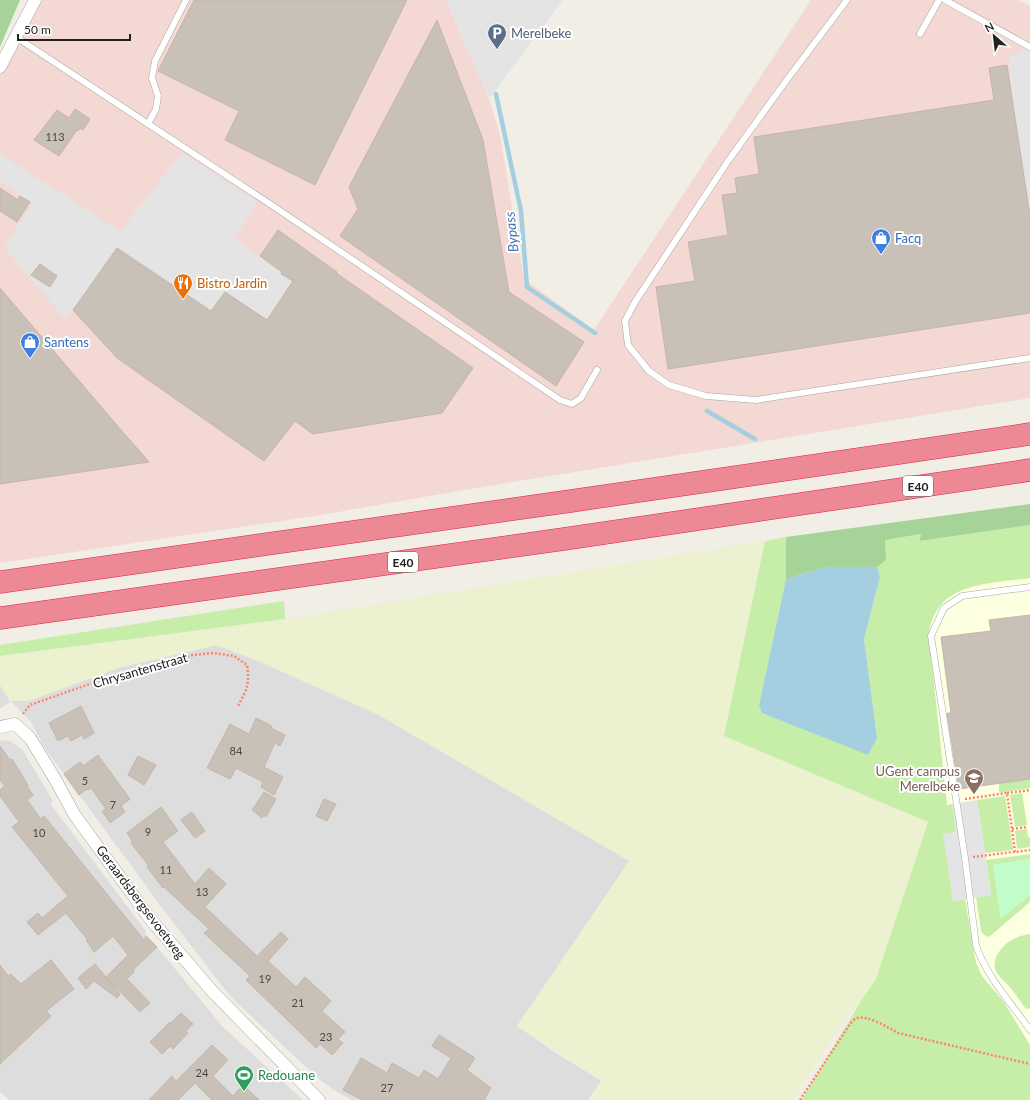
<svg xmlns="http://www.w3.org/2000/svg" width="1030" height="1100" font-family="Lato,sans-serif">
<rect width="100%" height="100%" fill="#f1eee6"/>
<path fill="#dedddd" d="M217,645L258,661L377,714L630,861L517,1026L559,1055L602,1081L588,1100H351L331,1088L319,1079L237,1003L222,986L160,905L44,747L31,722L11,701L0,709V685L10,701H28L118,668Z
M4,740L12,742L22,749L53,801L50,803L145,930L147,936L157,947L222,1026L303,1100H9L0,1092V741Z"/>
<path fill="#f3d8d4" d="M38,0H446L489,99L500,135L524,279L594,330L811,0H1017L1030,6V398L464,490L315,516L0,563V70Z"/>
<path fill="#fdffe1" d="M1030,525V1050L970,960L943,834L920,541Z"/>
<path fill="#ecf1d0" d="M765,541L724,736L928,822L876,979L861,1001L847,1016L792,1100H588L601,1081L517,1026L629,861L377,714L258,661L217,645L118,668L28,701H10L0,685V656L285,619Z"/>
<path fill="#c6eea9" d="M1030,525V578C988,584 934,582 929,636L947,805L952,804L956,832L944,834L953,901L965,899L976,963L982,976L1004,1002L1030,1045V1100H802L861,1001L876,979L928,822L724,736L765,541L786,537V579L759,705L877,738L864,639L880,577L877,567L886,560L885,540L921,534V541Z
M284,601L285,619L0,656V645Z
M1030,779V788L999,793V783Z
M1022,793L1027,825L1015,827L1010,795Z
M1005,796L1013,850L985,853L977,800Z
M1027,829L1028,837H1030V847L1017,849L1015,831Z
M1030,854V859L993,865L1001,918L1030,895V902L989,937L984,935L981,931L976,897L991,895L986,860Z
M1030,934V1008L1026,1009C1020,1001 1015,993 1009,986C1004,981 998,976 995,969C994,966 995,961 996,957C1003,943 1015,936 1030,934Z"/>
<path fill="#a5d398" d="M0,0H20L0,47Z
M1030,504V525L920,541L921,534L885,540L886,560L877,567H825L786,579V537Z"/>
<path fill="#c1fdca" d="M1030,859V895L1001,919L993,865Z"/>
<path fill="#e4e4e4" d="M446,0H563L489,99Z
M1027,46L1030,47V216L1009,82V57Z
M182,153L258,202L234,239L282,272V274L293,281L267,320L225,292L211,311L117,248L73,310L64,318L4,247L33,203L0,182V154L120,231Z
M977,800L991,895L953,901L943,834L956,832L952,804Z"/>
<path fill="#a3cfe1" d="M825,567H877L880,577L864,639L877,738L868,755L762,713L759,705L786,579Z"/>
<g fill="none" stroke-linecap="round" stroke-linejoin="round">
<path stroke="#a3cfe1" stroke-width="4.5" d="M496,94L521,211L527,287L595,333
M707,411L755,439"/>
</g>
<path fill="#c9c1b8" stroke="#c4b6a7" d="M194,0H407L315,185L225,140L239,111L158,71Z
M437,20L483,140L509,292L584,342L556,386L340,236L358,209L349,187Z
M1007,65L1030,216V313L668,369L656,287L695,281L688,242L728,235L722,195L737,193L735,178L759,174L754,137L994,100L989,68Z
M75,109L90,119L83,130L80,128L78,131L77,130L59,156L34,140L57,110L69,118Z
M0,188L18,200L20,196L30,202L17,222L0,211Z
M278,230L337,272L336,273L473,368L442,413L313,434L295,421L264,461L117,358L73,310L117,248L211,311L225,292L267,320L293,281L281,274L282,272L260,256Z
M40,264L57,276L50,287L31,275Z
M0,288L121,430L149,462L0,484Z
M1030,615V779L959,789L947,713H951L941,637L991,631L989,620Z
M81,706L94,733L84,739L82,735L71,741L68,736L58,741L49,723Z
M256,718L272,726L271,728L285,735L280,746L275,743L264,767L283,777L274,795L261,787L263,782L236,768L230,779L207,768L230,724L249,734Z
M0,746L10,760L12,759L28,785L27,786L33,795L27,800L41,819L44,816L144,940L146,936L157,947L133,970L134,972L127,979L150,1003L140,1012L106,977L128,955L113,936L94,952L86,940L87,939L66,913L38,935L27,922L38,913L42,918L68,896L12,827L19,822L0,796V790L5,786L0,780Z
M98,755L130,799L121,806L125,812L110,823L102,811L106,809L91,788L88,790L87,789L79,795L64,774L80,762L83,766Z
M138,756L156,765L144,785L128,775Z
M264,792L276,799L266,817L264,815L262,818L252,810Z
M324,799L336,804L327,821L316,816Z
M161,807L178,831L163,842L195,884L209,868L226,884L205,907L257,956L281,932L288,939L268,961L296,987L305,977L331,1001L322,1011L345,1032L338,1039L343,1043L332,1055L320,1044L316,1048L246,980L250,976L204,933L209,929L164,887L163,888L147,867L149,866L131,843L133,842L127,833Z
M192,812L205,831L195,838L181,820Z
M51,960L74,989L46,1011L51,1016L0,1064V965L8,976L11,974L21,984Z
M95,964L120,994L117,998L94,981L86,989L78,978Z
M181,1013L193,1024L186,1031L188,1033L173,1049L170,1046L162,1054L150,1042L170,1022L171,1023Z
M439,1035L475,1058L467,1070L491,1088L484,1100H362L343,1090L361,1058L387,1073L392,1063L419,1078L424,1070L438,1079L451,1058L432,1046Z
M212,1045L228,1060L213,1076L233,1096L243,1085L259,1100H212L195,1083L178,1100H149L172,1076L176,1081Z"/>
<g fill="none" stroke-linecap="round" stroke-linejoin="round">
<g stroke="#a7a7a7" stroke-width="7">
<path id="lane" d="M847,0L786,81L728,161L635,302L625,321L628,345L649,371L669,385L706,396L756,400L1030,358
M945,0L1030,47
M920,34L939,0
M16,37L273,206L560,400L572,404L581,398L597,370
M148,124L156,109L158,96L152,78L155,61L186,0
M1030,587L962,596L944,608L931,636L965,858L976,945C986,976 1011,1003 1030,1030"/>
</g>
<g stroke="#a7a7a7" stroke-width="13">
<path id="street" d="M0,67L35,0
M0,727L15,724L30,738L55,779L74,814L151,920L212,991L319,1100"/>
</g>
<g stroke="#e71b51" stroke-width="23">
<path id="highway" d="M0,582L571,501L1030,434
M0,618L564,539L1030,470"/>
</g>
<path stroke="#ff8469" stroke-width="2.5" stroke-dasharray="2 2" stroke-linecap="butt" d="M23,714L30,705L98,681L193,655L214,653L234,656L247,665C250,684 247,689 238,706
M1007,793L1030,790
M965,799L1007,793L1015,852
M1012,829L1027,827
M973,857L1030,850
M800,1100L850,1024C852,1022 854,1019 857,1018C868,1015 889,1028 898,1033L1030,1064"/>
<use href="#lane" stroke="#fff" stroke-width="6"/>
<use href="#street" stroke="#fff" stroke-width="12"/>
<use href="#highway" stroke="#ed8994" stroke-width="22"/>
</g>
<defs>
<g id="parking-pin" transform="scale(1)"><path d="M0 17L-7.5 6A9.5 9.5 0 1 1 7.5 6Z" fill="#5c6f8a" stroke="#fff"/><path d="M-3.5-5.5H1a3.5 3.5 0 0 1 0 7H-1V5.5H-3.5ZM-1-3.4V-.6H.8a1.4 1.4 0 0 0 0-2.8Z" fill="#fff"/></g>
<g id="shop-pin" transform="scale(1)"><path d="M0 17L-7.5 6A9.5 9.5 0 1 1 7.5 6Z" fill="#3f7fe0" stroke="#fff"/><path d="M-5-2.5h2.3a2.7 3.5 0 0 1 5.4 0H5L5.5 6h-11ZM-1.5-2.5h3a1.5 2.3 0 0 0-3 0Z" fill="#fff"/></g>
<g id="restaurant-pin" transform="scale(1)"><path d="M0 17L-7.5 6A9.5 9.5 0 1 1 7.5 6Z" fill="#e8710a" stroke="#fff"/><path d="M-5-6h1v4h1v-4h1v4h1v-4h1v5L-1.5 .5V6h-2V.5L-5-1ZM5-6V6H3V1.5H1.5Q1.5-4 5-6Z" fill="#fff"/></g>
<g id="university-pin" transform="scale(1)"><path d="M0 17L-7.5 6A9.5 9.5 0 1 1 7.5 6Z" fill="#8d6e63" stroke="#fff"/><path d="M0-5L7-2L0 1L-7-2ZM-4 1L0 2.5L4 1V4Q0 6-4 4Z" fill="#fff"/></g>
<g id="stadium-pin" transform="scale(1)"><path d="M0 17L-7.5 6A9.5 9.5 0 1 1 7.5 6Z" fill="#2e9e5b" stroke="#fff"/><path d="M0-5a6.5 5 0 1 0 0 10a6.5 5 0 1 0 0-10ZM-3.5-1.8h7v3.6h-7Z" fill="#fff"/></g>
</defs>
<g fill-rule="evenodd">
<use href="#parking-pin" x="497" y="33"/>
<use href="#shop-pin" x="881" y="238"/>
<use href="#restaurant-pin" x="183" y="283"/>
<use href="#shop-pin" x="30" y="342"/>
<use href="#university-pin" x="974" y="778"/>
<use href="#stadium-pin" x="244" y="1075"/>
</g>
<g text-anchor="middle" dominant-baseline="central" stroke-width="4" stroke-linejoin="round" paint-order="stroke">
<g font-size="11" fill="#4a4846">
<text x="55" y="136">113</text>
<text x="236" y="750">84</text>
<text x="85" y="780">5</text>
<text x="113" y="804">7</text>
<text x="148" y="831">9</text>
<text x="39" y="832">10</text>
<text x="166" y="869">11</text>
<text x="202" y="891">13</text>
<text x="265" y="978">19</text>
<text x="298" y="1002">21</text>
<text x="326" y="1036">23</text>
<text x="202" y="1072">24</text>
<text x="387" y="1087">27</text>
</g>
<g fill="#fff" stroke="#636363" stroke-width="1">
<rect x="903" y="476" width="30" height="20" rx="3"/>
<rect x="388" y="552" width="30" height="20" rx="3"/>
</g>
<g font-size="12" font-weight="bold" fill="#202020">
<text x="918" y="486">E40</text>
<text x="403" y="562">E40</text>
</g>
<g font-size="13" fill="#4e5e75" stroke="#fff" text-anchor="start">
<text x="511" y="33">Merelbeke</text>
</g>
<g font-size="13" fill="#366cbe" stroke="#fff" text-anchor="start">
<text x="895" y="238">Facq</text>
<text x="44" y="342">Santens</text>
</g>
<g font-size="13" fill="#c56008" stroke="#fff" text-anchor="start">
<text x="197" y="283">Bistro Jardin</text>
</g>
<g font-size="13" fill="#202020" stroke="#fff">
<text transform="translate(140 670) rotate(-16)">Chrysantenstraat</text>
<text transform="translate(141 902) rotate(53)">Geraardsbergsevoetweg</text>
</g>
<g font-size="13" fill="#785e54" stroke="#fff" text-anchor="end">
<text x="960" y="771">UGent campus<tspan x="960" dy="15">Merelbeke</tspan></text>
</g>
<g font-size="13" fill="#27864d" stroke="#fff" text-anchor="start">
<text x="258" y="1075">Redouane</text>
</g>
<g font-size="14" font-style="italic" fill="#4575b7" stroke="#fff">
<text transform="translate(511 232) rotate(-96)">Bypass</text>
</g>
</g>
<g transform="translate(994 36) rotate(332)" stroke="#ffffff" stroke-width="3" paint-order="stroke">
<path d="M0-3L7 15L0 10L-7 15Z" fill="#202020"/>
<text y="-6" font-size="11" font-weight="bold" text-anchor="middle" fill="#202020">N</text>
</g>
<path d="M18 34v6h112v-6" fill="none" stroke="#202020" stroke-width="2"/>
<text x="24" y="34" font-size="12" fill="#202020" stroke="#ffffff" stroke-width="3" paint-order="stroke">50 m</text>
</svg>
